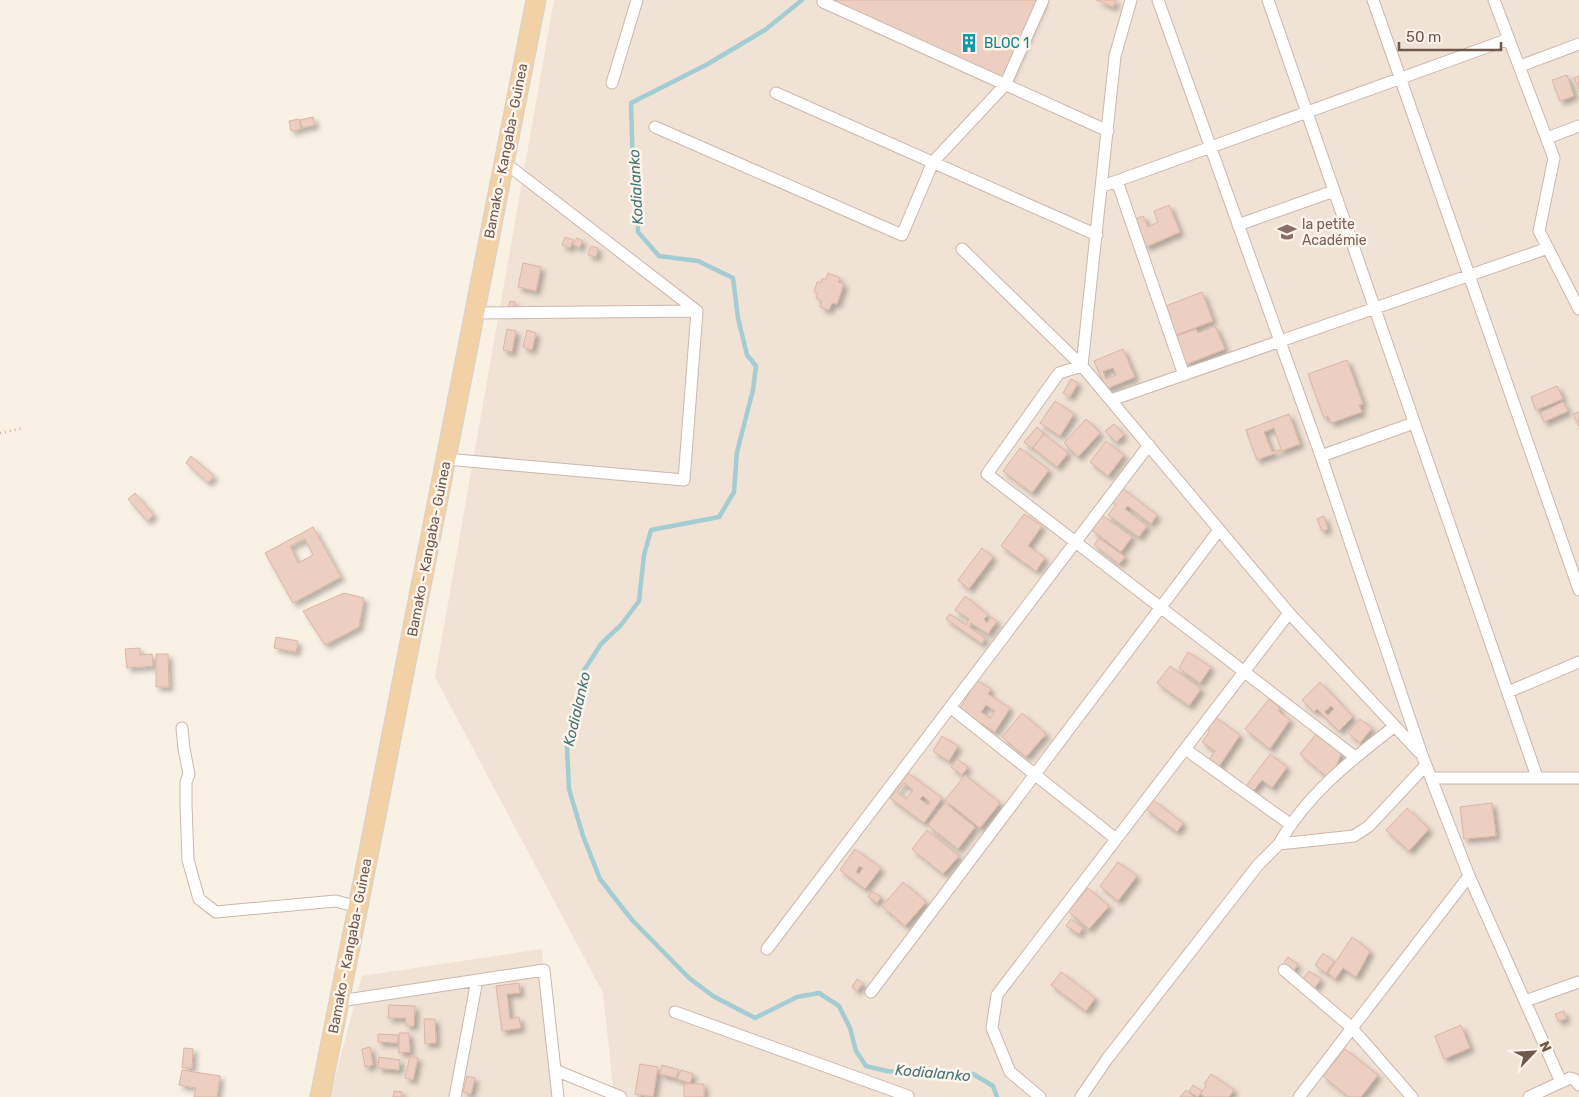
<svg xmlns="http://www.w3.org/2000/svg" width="1579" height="1097" font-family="Rubik,sans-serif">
<defs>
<filter id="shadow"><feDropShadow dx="4" dy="4" stdDeviation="2.5" flood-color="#0004"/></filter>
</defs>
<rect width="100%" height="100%" fill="#faf1e5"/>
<path fill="#f0e2d5" d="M554,0H1579V1097H614L603,993L435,677Z
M542,949L558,1097H330L362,976Z"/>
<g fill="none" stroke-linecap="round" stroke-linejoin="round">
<path stroke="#a3cdd2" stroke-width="4.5" d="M802,0L765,30L706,65L631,103L633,172L638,196V232L659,256L698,261L733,278L738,318L747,355L756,366L753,390L737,452L734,492L719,517L651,530L644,555L639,601L621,625L601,644L583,672L567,747L569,789L583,836L600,879L632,920L689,978L713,996L755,1018L797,997L819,993L839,1006L850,1028L856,1051L866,1066L887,1071L940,1076L973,1074L993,1086L997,1097"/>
</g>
<path fill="#eccfc0" stroke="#ddb5a2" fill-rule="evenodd" filter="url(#shadow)" d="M824,0H1043L1005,85Z
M1096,0H1116L1113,7Z
M1567,75L1574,96L1560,101L1552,80Z
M1579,76V89L1574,78Z
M313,117L315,125L302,128L300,120Z
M299,119L301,129L291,131L289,121Z
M1169,205L1180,232L1146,247L1135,219L1143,216L1148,227L1158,222L1154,211Z
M565,237L573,240L570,248L562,245Z
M577,238L583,241L579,248L573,244Z
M591,246L598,248L596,257L588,255Z
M523,263L541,267L536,291L518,287Z
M828,273L840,278L838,282L844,284L837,304L832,303L829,310L820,307L822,301L816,298L818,294L814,292L817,282H821L822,279H826Z
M1202,292L1213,321L1174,336L1163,307Z
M510,301L515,302L513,310L508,309Z
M1215,326L1225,349L1185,365L1174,337L1196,329L1198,333Z
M507,329L516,331L512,352L503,350Z
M527,330L536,333L532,350L523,347Z
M1123,349L1135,377L1106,389L1094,361ZM1113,368L1116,375L1106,379L1103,371Z
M1347,360L1363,404L1359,405L1362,412L1331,423L1328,416L1324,418L1308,374Z
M1071,379L1078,383L1070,397L1063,393Z
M1557,386L1563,399L1536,410L1531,397Z
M1055,401L1074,414L1060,436L1040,423Z
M1563,402L1568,411L1544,422L1540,413Z
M1579,412V426L1573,414Z
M1289,414L1300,444L1257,460L1246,430ZM1274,428L1281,449L1272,452L1264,432Z
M1086,419L1100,433L1078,457L1064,443Z
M1114,424L1124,435L1116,442L1105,431Z
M1037,427L1044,434L1032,448L1024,442Z
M1044,434L1068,453L1057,467L1033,448Z
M1106,441L1124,455L1108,476L1090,462Z
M1020,448L1049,470L1032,493L1003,471Z
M191,456L214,476L208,483L186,463Z
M1122,488L1157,515L1151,524L1128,506L1125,509L1147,526L1139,537L1108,515L1116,505L1111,502Z
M135,493L154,515L147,521L128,499Z
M1024,514L1042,526L1028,546L1045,558L1036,571L1001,546Z
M1102,515L1132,537L1121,552L1092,530Z
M1324,516L1328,529L1322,531L1317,519Z
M313,527L341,577L293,603L265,553ZM305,539L313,555L298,563L290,546Z
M1099,538L1125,557L1119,564L1094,545Z
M982,548L993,557L969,589L958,580Z
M344,593L364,598L359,627L325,645L303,611Z
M965,596L988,615L984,619L987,623L991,617L997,621L988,634L971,623L969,627L985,638L982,644L946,619L950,614L966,625L969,619L955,610Z
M276,637L298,641L296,652L274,648Z
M140,648V655L152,654L153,666L127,668L125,649Z
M1188,652L1211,667L1200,683L1179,668Z
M156,654H168L169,687H156Z
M1170,666L1201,689L1189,706L1157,683Z
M977,680L991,689L988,694L1010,708L995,732L959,710ZM986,705L995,711L990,718L981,712Z
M1320,682L1353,717L1339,731L1317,709L1314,712L1302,700ZM1331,706L1334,709L1328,715L1324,712Z
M1269,699L1280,708L1278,711L1290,720L1270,749L1245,729Z
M1022,713L1046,734L1026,757L1002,737Z
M1215,717L1240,735L1218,768L1208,761L1215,751L1202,742L1210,731L1207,729Z
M1360,719L1372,728L1360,743L1348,733Z
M1317,733L1341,753L1337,765L1327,777L1300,754Z
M942,736L958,746L949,761L933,751Z
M1270,754L1287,767L1272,788L1262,780L1253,791L1246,786Z
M957,759L968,767L962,775L951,767Z
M908,773L942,798L924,823L890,798Z
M965,775L1000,803L980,828L945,800Z
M904,783L913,790L906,799L897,792Z
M923,796L930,802L928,805L920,799Z
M1153,800L1183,823L1177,832L1146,809Z
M945,803L975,827L958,849L928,825Z
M1492,803L1496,836L1464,839L1460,807Z
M1407,808L1429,829L1409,851L1386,830Z
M927,830L959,856L943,874L912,849Z
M855,849L881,868L865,889L840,870ZM859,866L863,868L859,874L856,872Z
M1118,862L1137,876L1118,901L1100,886Z
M903,882L926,902L905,926L882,906Z
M1088,888L1109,906L1089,929L1068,911Z
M872,891L881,897L877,903L868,897Z
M1071,919L1083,928L1079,934L1066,926Z
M1352,937L1370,951L1356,977L1343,968L1335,979L1328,973Z
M1323,953L1334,962L1326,973L1315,965Z
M1288,957L1298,965L1292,972L1283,964Z
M1309,971L1321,979L1314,989L1302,980Z
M1061,972L1095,998L1086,1011L1051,985Z
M857,979L863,983L857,991L852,987Z
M519,983L520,993L507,994L510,1019L519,1017L521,1028L502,1031L496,986Z
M389,1005L415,1006L414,1026H406V1018H388Z
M1564,1011L1566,1019L1558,1021L1555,1014Z
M424,1019H435L436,1043L425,1044Z
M1461,1025L1470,1048L1444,1059L1435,1036Z
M399,1033H409L410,1052L399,1053Z
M378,1034L398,1035V1043L378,1042Z
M370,1047L373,1065L365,1067L362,1049Z
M184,1048L193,1049L192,1068H182Z
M1345,1049L1378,1075L1361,1097H1349L1323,1076Z
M410,1056L418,1058L413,1080L405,1078Z
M379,1057L400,1060L399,1070L378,1068Z
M640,1064L658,1067L653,1097L635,1094Z
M662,1065L679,1070L676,1078L660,1074Z
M182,1070L220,1076L217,1097H194L196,1088L179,1085Z
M681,1070L693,1074L690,1083L677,1079Z
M1211,1074L1234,1090L1229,1097H1205L1200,1094L1206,1086L1204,1084Z
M467,1076L475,1078L471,1094L463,1092Z
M684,1084H704V1097H684Z
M1193,1085L1202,1091L1198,1097L1189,1092Z
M1186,1090L1194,1097H1180Z
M394,1091L402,1092V1097H393Z"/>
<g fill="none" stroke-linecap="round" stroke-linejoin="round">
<g stroke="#cab8ad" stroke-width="13">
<path id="minor" d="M1158,0L1321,456L1422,755L1469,876L1561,1082
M1268,0L1537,777
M1373,0L1579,590
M1494,0L1554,158L1539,231L1579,309
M823,2L1108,131
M1520,66L1579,44
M612,83L637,0
M776,93L1097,235
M655,127L902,235L933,162L1005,85L1043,0
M1547,138L1579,126
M504,162L697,311
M1117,181L1184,375
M1103,186L1509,39
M1238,225L1334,191
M962,249L1082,366L1289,613L1419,752
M475,313L697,311
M1082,366L1059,373L987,474L1355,757
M1082,366L1115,56L1131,0
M1111,400L1548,248
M1321,456L1414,423
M446,459L684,480L697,311
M1508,692L1579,662
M950,707L1116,839
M182,728L184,749L189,774L186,782V804L188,860L199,899L216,912L336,901L358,907
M1185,749L1290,824
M1431,778H1579
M1279,844C1306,795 1351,760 1395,726
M767,949L1149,445
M1284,970L1351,1027L1412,1097
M871,992L1219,530
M340,1001L544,970L558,1097
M1525,1001L1579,982
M675,1012L908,1096
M555,1070L621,1097
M455,1097L477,980
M1040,1097L1010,1072L992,1028L997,995L1289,613
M1081,1097L1107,1059L1258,865L1279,844L1354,836L1369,826L1426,765
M1299,1097L1469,876
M1529,1097L1570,1078L1574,1079L1579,1085"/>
</g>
<g stroke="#d7d0cd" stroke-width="21">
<path id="primary" d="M320,1097L358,907L536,0"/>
</g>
<path stroke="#d1b3a3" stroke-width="2.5" stroke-dasharray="1 4" stroke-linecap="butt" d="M0,433L24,428"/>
<use href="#minor" stroke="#fff" stroke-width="11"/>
<use href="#primary" stroke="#f1d1a5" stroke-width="19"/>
</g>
<defs>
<g id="building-bare" transform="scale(1.5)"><path d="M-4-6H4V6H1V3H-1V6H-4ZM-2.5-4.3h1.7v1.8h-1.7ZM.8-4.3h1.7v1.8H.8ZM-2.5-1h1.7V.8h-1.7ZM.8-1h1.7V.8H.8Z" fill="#0f9aa8" stroke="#fdf5eb" stroke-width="2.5" paint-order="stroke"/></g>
<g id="school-bare" transform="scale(1.5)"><path d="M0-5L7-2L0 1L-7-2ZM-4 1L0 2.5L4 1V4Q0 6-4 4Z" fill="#8d6e63" stroke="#fdf5eb" stroke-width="2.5" paint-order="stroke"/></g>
</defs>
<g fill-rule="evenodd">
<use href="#building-bare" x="969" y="43"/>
<use href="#school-bare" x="1287" y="232"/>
</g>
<g text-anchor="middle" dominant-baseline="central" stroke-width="5" stroke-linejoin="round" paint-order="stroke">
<g font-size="14" fill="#0d838f" stroke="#fdf5eb" text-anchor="start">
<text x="984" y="43">BLOC 1</text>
</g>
<g font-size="14" fill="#70584d" stroke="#fdf5eb">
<text transform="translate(506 151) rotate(-79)">Bamako - Kangaba- Guinea</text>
<text transform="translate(429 549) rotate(-79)">Bamako - Kangaba- Guinea</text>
<text transform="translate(350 946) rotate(-79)">Bamako - Kangaba- Guinea</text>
</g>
<g font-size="14" fill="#785e54" stroke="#fdf5eb" text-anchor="start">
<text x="1302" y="224">la petite<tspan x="1302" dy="16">Académie</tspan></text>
</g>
<g font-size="15" font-style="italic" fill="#46747b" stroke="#fdf5eb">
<text transform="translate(636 187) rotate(-93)">Kodialanko</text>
<text transform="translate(577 709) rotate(-77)">Kodialanko</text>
<text transform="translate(933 1073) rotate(5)">Kodialanko</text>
</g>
</g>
<g transform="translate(1534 1052) rotate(65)" stroke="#fdf5eb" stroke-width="4" paint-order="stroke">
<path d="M0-4L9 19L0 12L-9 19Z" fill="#70584d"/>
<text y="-8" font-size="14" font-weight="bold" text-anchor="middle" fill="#70584d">N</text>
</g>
<path d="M1399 42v8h102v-8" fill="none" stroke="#70584d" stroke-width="2.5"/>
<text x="1406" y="42" font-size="15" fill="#70584d" stroke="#fdf5eb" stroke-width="4" paint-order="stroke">50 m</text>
</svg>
